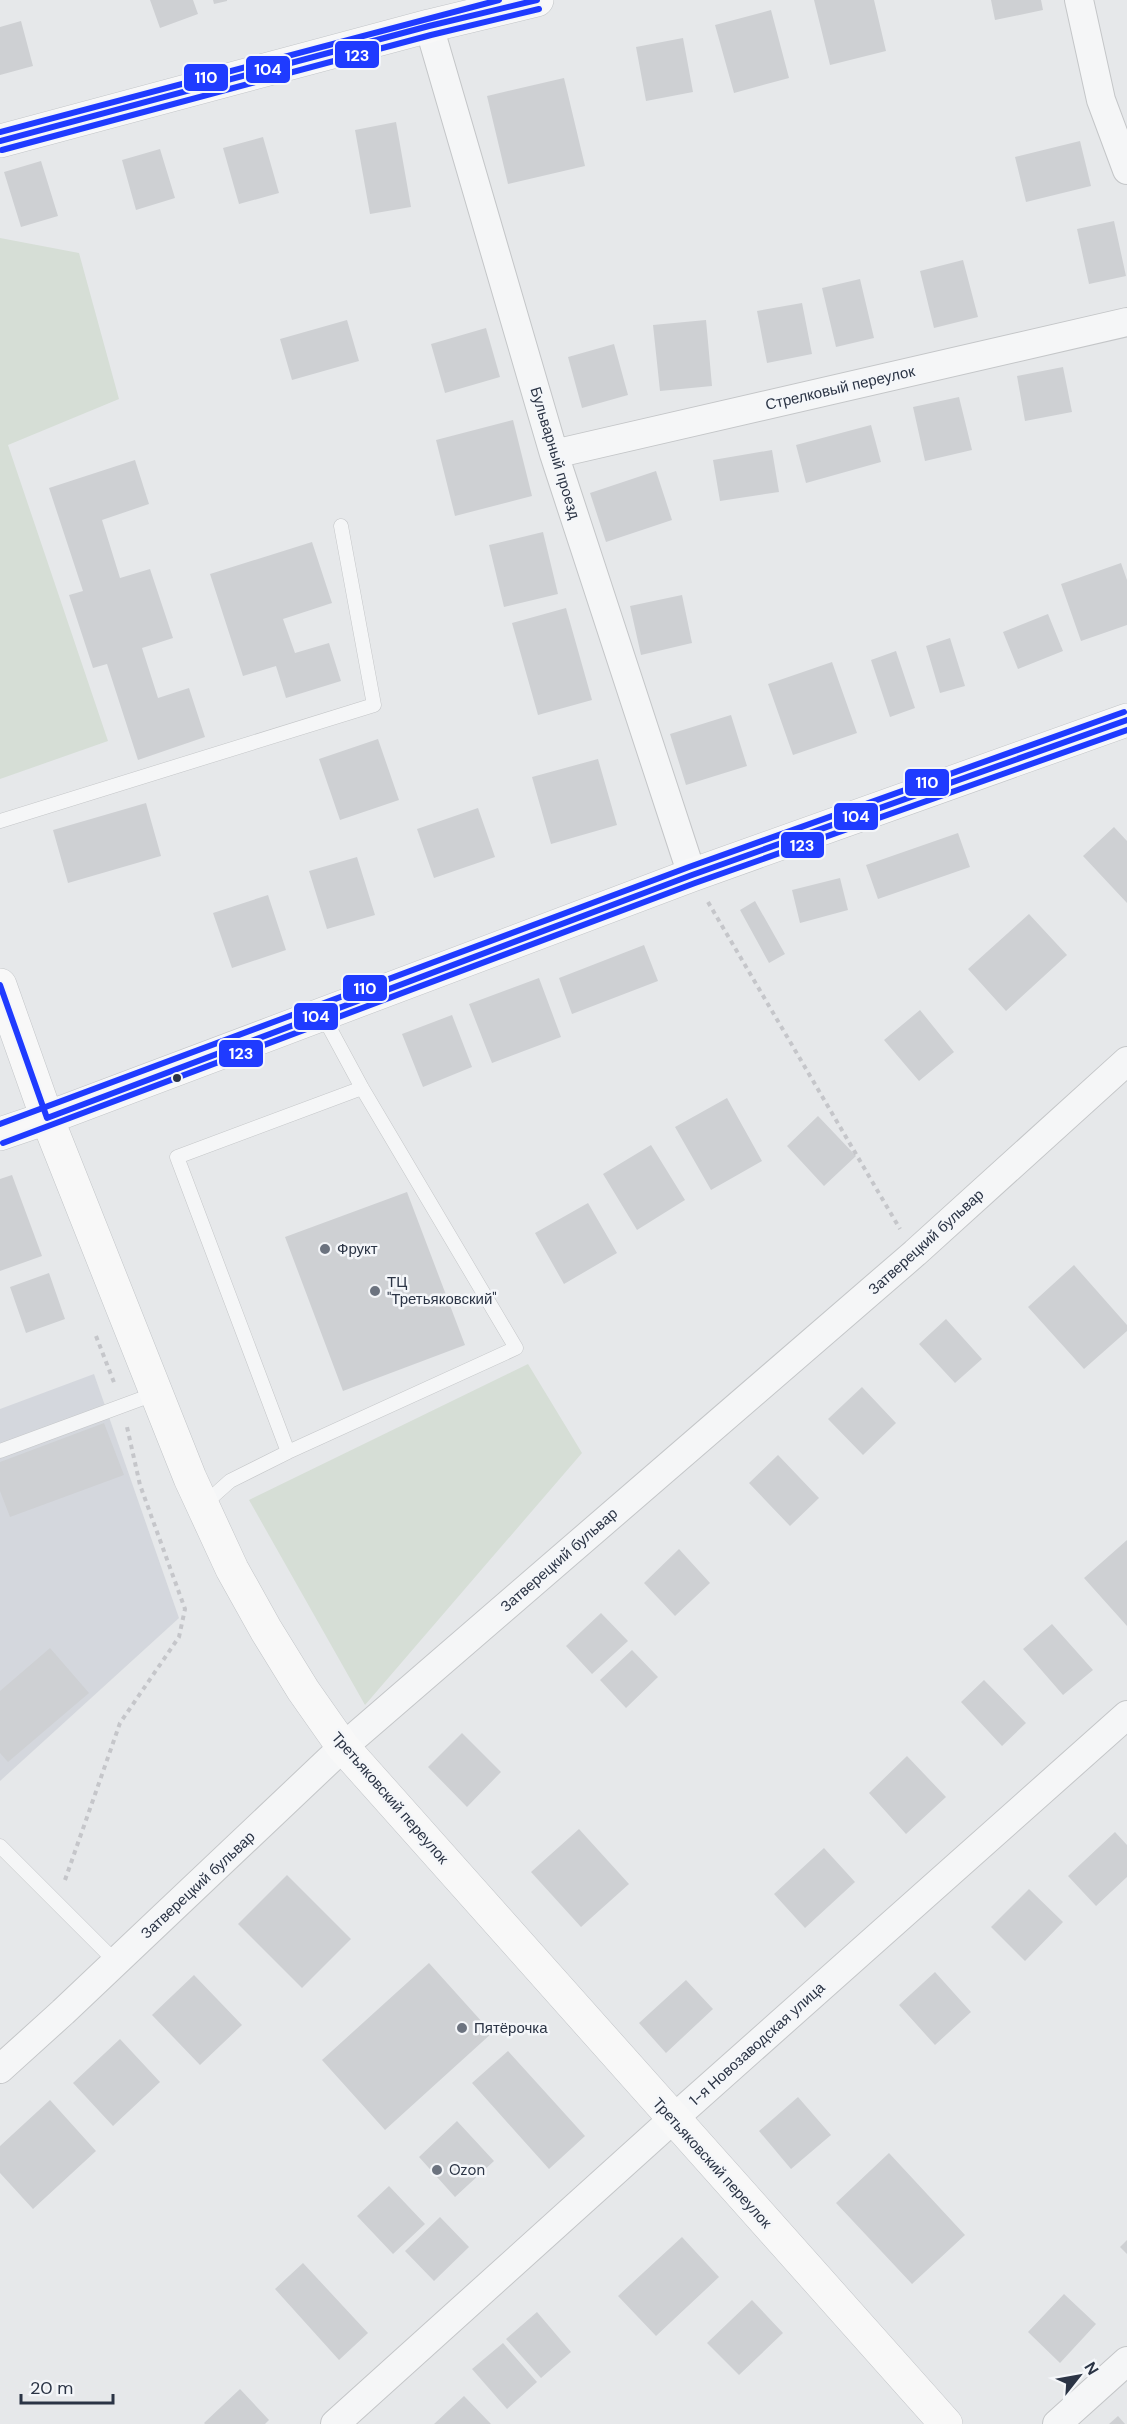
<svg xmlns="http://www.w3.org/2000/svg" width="1127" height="2424" font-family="'DM Sans',sans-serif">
<rect width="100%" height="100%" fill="#e6e8ea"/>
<path fill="#d4d7dd" d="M94,1374L179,1618L0,1781V1409Z"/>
<path fill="#d6ded6" d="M0,238L79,253L119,399L8,445L108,741L0,779Z
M528,1364L582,1453L365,1705L249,1500Z"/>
<path fill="#ced0d3" d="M150,0H193L198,14L160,28Z
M213,0H227V1L214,4Z
M814,0H874L886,51L830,65Z
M991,0H1041L1043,10L995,20Z
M771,10L789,78L734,93L715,25Z
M21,21L33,66L0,75V27Z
M683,38L693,92L646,101L636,47Z
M564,78L585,166L508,184L487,96Z
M396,122L411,207L370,214L355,130Z
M263,137L279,193L239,204L223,148Z
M1080,141L1091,186L1026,202L1015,157Z
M160,149L175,198L136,210L122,160Z
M41,161L58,216L21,227L4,172Z
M1114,221L1126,276L1089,284L1077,229Z
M963,260L978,317L934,328L920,271Z
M860,279L874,338L836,347L822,288Z
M802,303L812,354L767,363L757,311Z
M347,320L359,361L292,380L280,339Z
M706,320L712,386L660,391L653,325Z
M486,328L500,377L445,393L431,344Z
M614,344L628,395L582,408L568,357Z
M1063,367L1072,412L1025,421L1017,376Z
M959,397L972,450L925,461L913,407Z
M513,420L532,496L455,516L436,440Z
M871,425L881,462L806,483L796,445Z
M772,450L779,492L720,501L713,460Z
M135,460L149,504L102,520L120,578L150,569L173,638L142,648L158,698L189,688L205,737L138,760L107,664L93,668L69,595L83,591L49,488Z
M656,471L672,520L606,542L590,493Z
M543,532L558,594L504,607L489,545Z
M312,542L332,603L283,619L295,653L329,643L341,681L286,698L276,666L243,676L210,574Z
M1121,563L1127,580V625L1081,641L1061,584Z
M682,595L692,643L641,655L630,606Z
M566,608L592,700L538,715L512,623Z
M1048,614L1063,651L1018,669L1003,632Z
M950,638L965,686L940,693L926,646Z
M896,651L915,708L890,717L871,660Z
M832,662L857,733L793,755L768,684Z
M731,715L747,766L686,785L670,734Z
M378,739L399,800L340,820L319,759Z
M598,759L617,825L551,844L532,777Z
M146,803L161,856L68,883L53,830Z
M478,808L495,857L434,878L417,829Z
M1114,827L1127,841V903L1083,856Z
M958,833L970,867L878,899L866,865Z
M357,857L375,915L327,929L309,871Z
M840,878L848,910L800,923L792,890Z
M268,895L286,950L232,968L213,913Z
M755,901L785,954L769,963L740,910Z
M1029,914L1067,955L1006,1011L968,969Z
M644,945L658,981L572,1014L559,978Z
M539,978L561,1037L492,1063L469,1004Z
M920,1010L954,1052L919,1081L884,1040Z
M452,1015L472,1067L423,1087L402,1034Z
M727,1098L762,1161L711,1190L675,1127Z
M818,1116L856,1156L824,1186L787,1146Z
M651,1145L685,1200L637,1230L603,1174Z
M12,1175L42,1256L0,1271V1179Z
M407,1192L465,1345L343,1391L285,1237Z
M588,1203L617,1253L564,1284L535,1233Z
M1074,1265L1127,1325V1331L1084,1369L1028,1307Z
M49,1273L65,1319L26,1333L10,1287Z
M946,1319L982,1359L955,1383L919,1344Z
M862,1387L896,1423L863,1455L828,1419Z
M104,1423L124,1475L10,1517L0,1491V1462Z
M778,1455L819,1498L790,1526L749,1483Z
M1127,1540V1626L1084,1578Z
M679,1549L710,1583L675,1616L644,1583Z
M601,1613L628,1641L592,1674L566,1646Z
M1052,1624L1093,1670L1063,1695L1023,1649Z
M50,1648L89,1693L8,1762L0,1753V1691Z
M632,1650L658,1677L626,1708L600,1680Z
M984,1680L1026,1723L1002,1746L961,1702Z
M462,1733L501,1772L467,1807L428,1767Z
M907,1756L946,1797L906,1834L869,1793Z
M579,1829L629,1884L581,1927L531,1872Z
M1115,1832L1127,1845V1877L1096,1906L1068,1876Z
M824,1848L855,1882L805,1928L774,1894Z
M287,1875L351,1939L302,1988L238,1924Z
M1029,1889L1063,1922L1025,1961L991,1927Z
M429,1963L492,2033L385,2130L322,2060Z
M935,1972L971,2012L935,2045L899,2005Z
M194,1975L242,2025L200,2065L152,2015Z
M686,1980L713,2009L666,2053L639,2023Z
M120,2039L160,2082L113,2126L73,2083Z
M508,2051L585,2136L549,2169L472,2083Z
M798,2097L831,2135L791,2169L759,2131Z
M50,2100L96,2151L33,2209L0,2173V2146Z
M457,2121L494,2161L455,2197L419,2157Z
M889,2153L965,2235L912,2284L836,2203Z
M389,2186L425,2224L393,2254L357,2216Z
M440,2217L469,2247L434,2281L405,2251Z
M682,2237L719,2277L656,2336L618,2296Z
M1127,2240V2254L1120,2247Z
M303,2263L368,2333L339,2360L275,2289Z
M1064,2294L1096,2324L1060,2363L1028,2332Z
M752,2300L783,2333L739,2375L707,2343Z
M537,2312L571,2352L541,2378L506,2339Z
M503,2343L537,2382L507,2409L472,2369Z
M240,2389L269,2420L265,2424H205L204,2423Z
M464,2396L491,2424H434Z
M1118,2416L1125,2424H1109Z"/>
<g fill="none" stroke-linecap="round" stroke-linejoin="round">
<g stroke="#c4c6c8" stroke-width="15">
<path id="service" d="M0,821L374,705L341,526
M0,1451L157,1393
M288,1452L177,1157L362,1088
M202,1506L230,1481L288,1452L516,1348L362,1088L322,1014
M0,1846L116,1962"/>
</g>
<g stroke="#c4c6c8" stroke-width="30">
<path id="minor" d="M1079,0L1101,100L1127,170
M429,26L554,454L692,875
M554,454L1127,322
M0,2069L63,2012L343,1747L915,1253L1127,1061
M335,2424L673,2119L1127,1715
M1057,2424L1127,2361"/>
</g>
<g stroke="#c2c5c8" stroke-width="34">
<path id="primary" d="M0,141L429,26L537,0
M0,985L47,1118L190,1478L232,1569L266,1630L303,1690L343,1747L946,2424
M0,1134L47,1118L692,875L1127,720"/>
</g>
<path stroke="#c5c6ca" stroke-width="4" stroke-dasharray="4.5 4.5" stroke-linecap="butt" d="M708,902L900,1229
M96,1336L115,1385
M65,1880L120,1723L179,1637L185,1609L140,1485L127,1427"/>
<use href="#service" stroke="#f5f6f7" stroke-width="14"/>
<use href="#minor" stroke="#f5f6f7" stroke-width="28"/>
<use href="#primary" stroke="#f8f8f8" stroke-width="33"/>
<g stroke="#f4f6f9" stroke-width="10">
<path id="bus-1" d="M0,141L429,26L537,0
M0,985L47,1118
M47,1118L692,875L1127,720"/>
</g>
<g stroke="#f4f6f9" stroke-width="10">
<path id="bus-2" d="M2,150L431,35L539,9
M3,1143L695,883L1127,730"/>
</g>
<g stroke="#f4f6f9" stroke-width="10">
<path id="bus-3" d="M0,132L499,0
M0,1124L689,867L1124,712"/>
</g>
<use href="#bus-1" stroke="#1f3bff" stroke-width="6"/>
<use href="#bus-2" stroke="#1f3bff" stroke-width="6"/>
<use href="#bus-3" stroke="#1f3bff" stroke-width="6"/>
</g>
<circle fill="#2b3445" stroke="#f4f6f9" stroke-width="2" cx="177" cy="1078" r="5"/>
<g fill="#6c737f" stroke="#f4f6f9" stroke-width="2">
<circle cx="325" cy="1249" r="6"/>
<circle cx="375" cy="1291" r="6"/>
<circle cx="462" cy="2028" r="6"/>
<circle cx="437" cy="2170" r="6"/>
</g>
<g text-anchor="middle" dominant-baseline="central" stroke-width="5" stroke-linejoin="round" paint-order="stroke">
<g font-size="15" fill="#2b3445" stroke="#f4f6f9">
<text transform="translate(840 388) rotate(-13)">Стрелковый переулок</text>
<text transform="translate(555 453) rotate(73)">Бульварный проезд</text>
<text transform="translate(926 1242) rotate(-42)">Затверецкий бульвар</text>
<text transform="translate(559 1560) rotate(-41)">Затверецкий бульвар</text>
<text transform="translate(390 1798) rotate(49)">Третьяковский переулок</text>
<text transform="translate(198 1885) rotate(-43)">Затверецкий бульвар</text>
<text transform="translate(757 2044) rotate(-42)">1-я Новозаводская улица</text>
<text transform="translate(712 2163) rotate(48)">Третьяковский переулок</text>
</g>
<g font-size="15" fill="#2b3445" stroke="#f4f6f9" text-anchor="start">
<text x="337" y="1249">Фрукт</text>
<text x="387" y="1282">ТЦ<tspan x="387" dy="17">"Третьяковский"</tspan></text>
<text x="474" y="2028">Пятёрочка</text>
<text x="449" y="2170">Ozon</text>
</g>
</g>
<g stroke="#f4f6f9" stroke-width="2">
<rect x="334" y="40" width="46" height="29" rx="6" fill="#1f3bff"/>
<rect x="245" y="55" width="46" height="29" rx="6" fill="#1f3bff"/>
<rect x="183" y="63" width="46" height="29" rx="6" fill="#1f3bff"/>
<rect x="904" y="768" width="46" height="29" rx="6" fill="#1f3bff"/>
<rect x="833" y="802" width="46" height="29" rx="6" fill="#1f3bff"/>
<rect x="780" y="831" width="45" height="28" rx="6" fill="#1f3bff"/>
<rect x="342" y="974" width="46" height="28" rx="6" fill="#1f3bff"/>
<rect x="293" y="1002" width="46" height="29" rx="6" fill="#1f3bff"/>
<rect x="218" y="1039" width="46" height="29" rx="6" fill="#1f3bff"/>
</g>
<g font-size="16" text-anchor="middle" font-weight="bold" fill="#fff">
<text x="357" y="61">123</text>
<text x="268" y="75">104</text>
<text x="206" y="83">110</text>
<text x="927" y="788">110</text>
<text x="856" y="822">104</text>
<text x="802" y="851">123</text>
<text x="365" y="994">110</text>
<text x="316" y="1022">104</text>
<text x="241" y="1059">123</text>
</g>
<g transform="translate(1079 2376) rotate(59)" stroke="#f4f6f9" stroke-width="4.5" paint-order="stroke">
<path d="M0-4.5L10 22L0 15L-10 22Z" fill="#2b3445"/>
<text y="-9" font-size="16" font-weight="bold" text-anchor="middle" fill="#2b3445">N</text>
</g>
<path d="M21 2394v9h92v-9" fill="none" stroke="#2b3445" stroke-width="3"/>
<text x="30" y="2394" font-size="18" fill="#2b3445" stroke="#f4f6f9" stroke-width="4.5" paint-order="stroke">20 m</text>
</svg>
